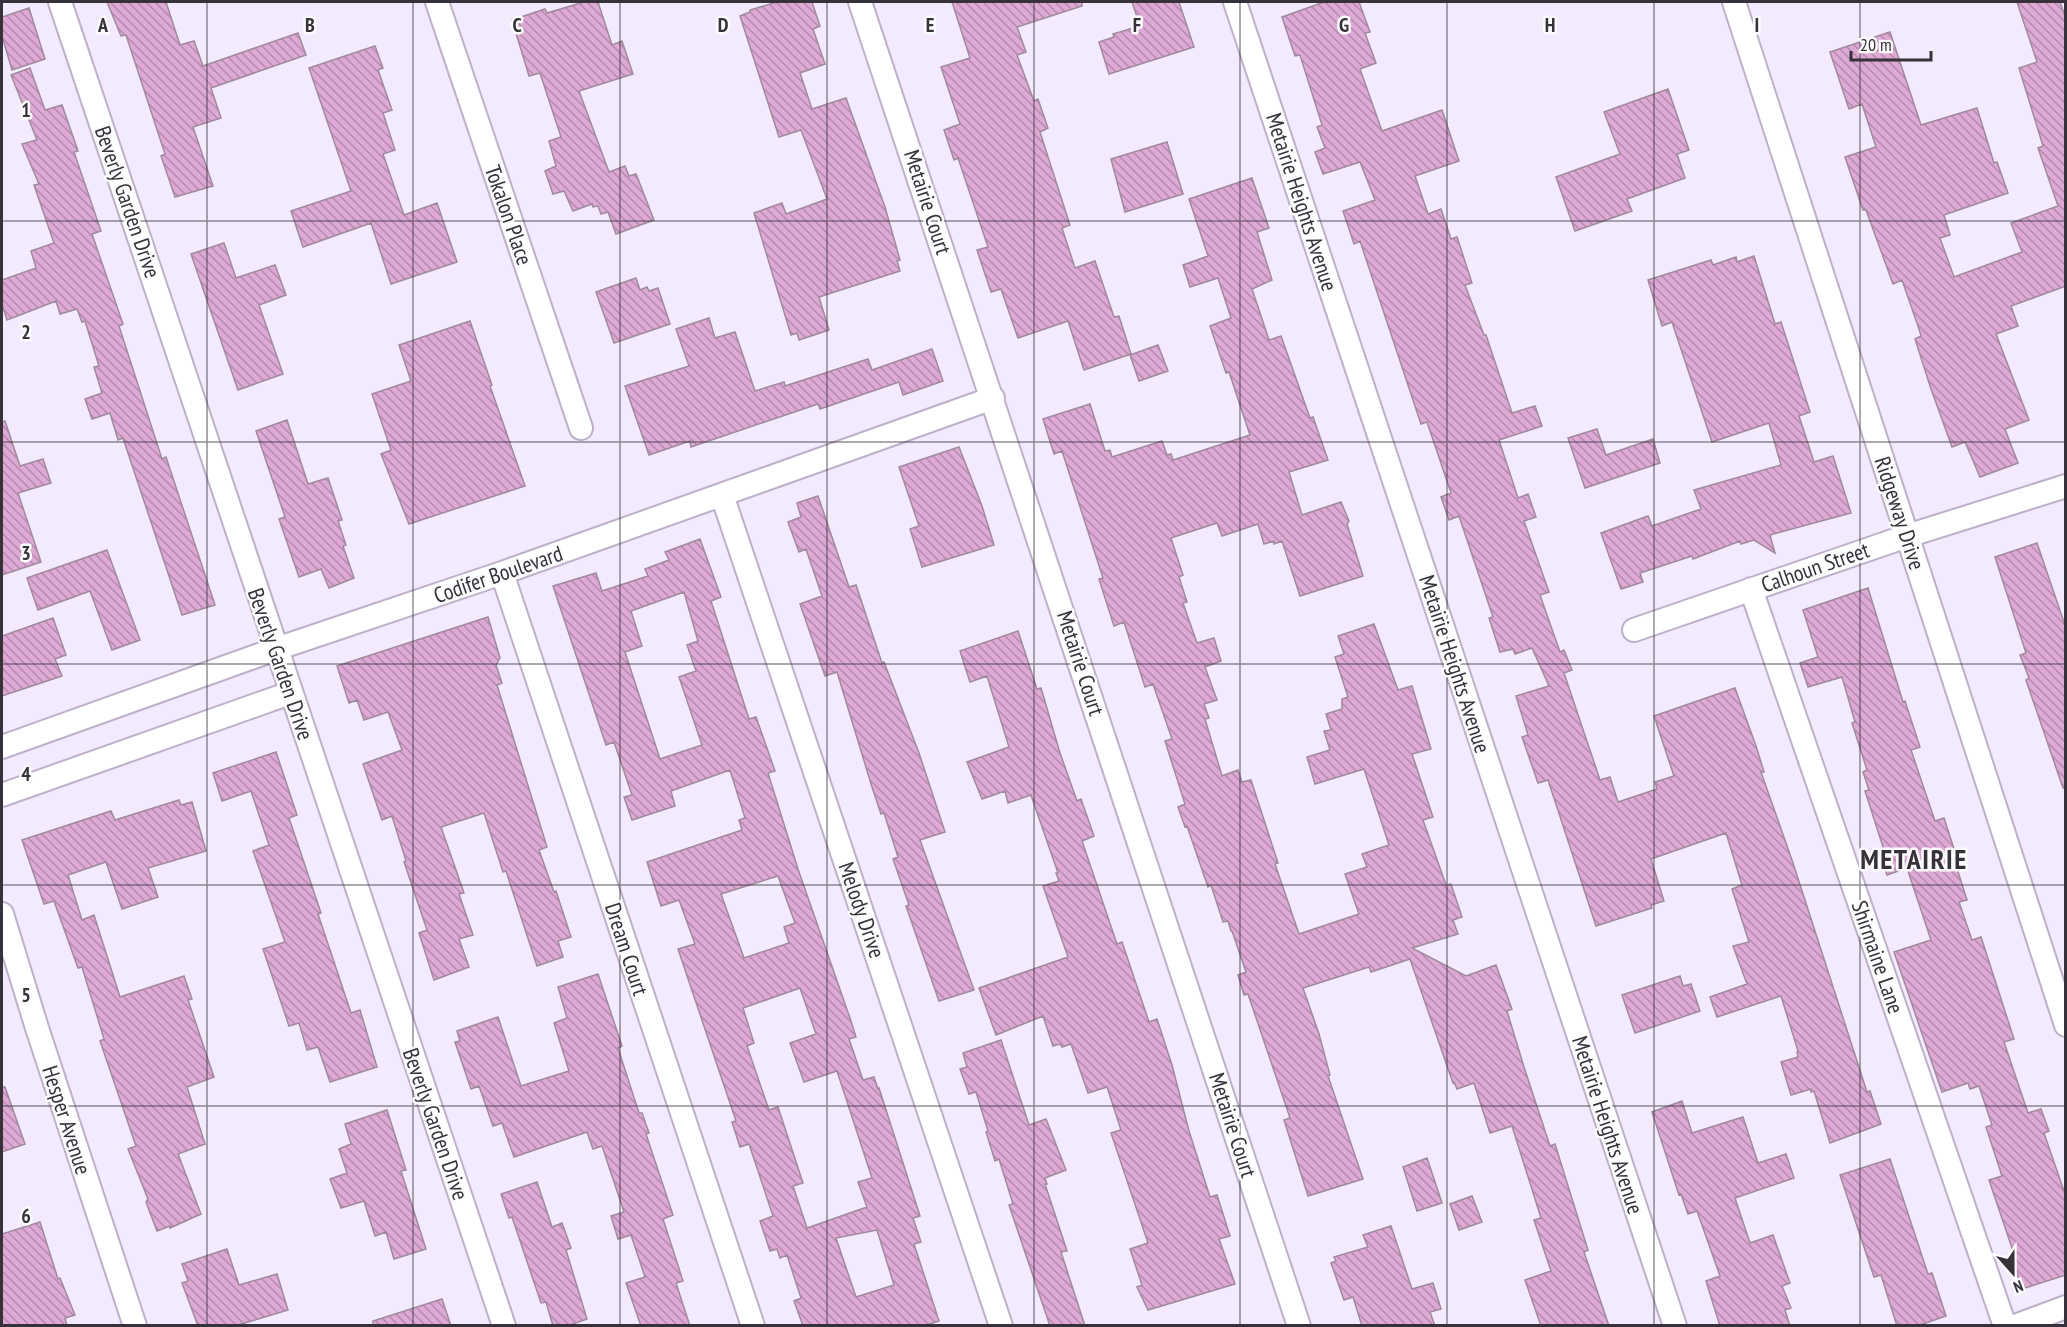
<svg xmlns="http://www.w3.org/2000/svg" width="2067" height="1327" font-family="'PT Sans Narrow',sans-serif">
<defs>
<pattern id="building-back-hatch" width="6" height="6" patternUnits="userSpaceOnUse" patternTransform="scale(1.5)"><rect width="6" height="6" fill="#dfa9d6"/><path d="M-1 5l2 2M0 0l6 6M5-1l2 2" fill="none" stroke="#b68aaf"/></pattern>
</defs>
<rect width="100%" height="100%" fill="#f3eafe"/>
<path fill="url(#building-back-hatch)" stroke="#9f8a9c" stroke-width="1.5" fill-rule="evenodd" d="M107,2H166L180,45L194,41L203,66L298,33L306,55L211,88L221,118L193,127L213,186L175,197L161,156L165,154L126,35L121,36Z
M584,2H598L612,45L622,41L633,74L579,91L609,172L625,166L629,176L636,174L654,220L616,234L608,212L601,214L598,206L593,207L592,204L573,211L564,191L553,194L545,171L556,166L549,141L561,137L540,73L529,76L512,20L545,9L547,13Z
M777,2H812L820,26L813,29L825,64L800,73L812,109L846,98L885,207L900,260L897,261L900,271L819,297L829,330L799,340L797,333L791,335L754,213L782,203L786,214L827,199L801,130L779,137L740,16L750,12V10Z
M952,2H1082V6L1017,27L1026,52L1017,55L1034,101L1038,99L1048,128L1040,132L1070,225L1062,228L1075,268L1095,261L1114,317L1119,316L1131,354L1084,370L1068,321L1018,338L1001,289L991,292L977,250L988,247L958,158L954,160L944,130L960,124L941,67L970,58Z
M1132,2H1179L1194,47L1109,74L1099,42L1114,37L1113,34L1140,26Z
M1324,2H1359L1370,32L1365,33L1376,63L1360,69L1382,131L1442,110L1459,161L1415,176L1428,214L1441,209L1451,239L1457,237L1472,283L1465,285L1484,335H1486L1512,413L1535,406L1542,426L1499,440L1518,498L1528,494L1536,517L1524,521L1549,592L1540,595L1560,652L1564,650L1572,670L1564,673L1600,780L1610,777L1618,802L1657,789L1655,782L1674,776L1654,716L1735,688L1756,746L1764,772H1761L1793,863L1867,1092L1870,1091L1881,1124L1830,1143L1814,1091L1811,1092V1089L1791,1095L1781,1062L1798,1057L1797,1052L1798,1051L1781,996L1717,1017L1710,997L1747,984L1733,946L1749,942L1732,889L1742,885L1726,833L1651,859L1664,901L1651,905L1652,908L1596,926L1548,780L1538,783L1522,737L1528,735L1516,696L1549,686L1532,648L1515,654L1513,649L1500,652L1489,618L1493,617L1459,516L1449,520L1441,497L1451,493L1427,422L1421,424L1360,241L1354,244L1343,211L1375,200L1360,162L1323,174L1315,152L1325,148L1317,127L1322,125L1300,55L1295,56L1282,17Z
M2017,2H2060L2066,19V286L2011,306L2018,326L1996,334L2029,420L2005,429L2018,463L1980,477L1965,442L1952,447L1931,389L1915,339L1921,336L1919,329L1902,280L1893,284L1866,210H1863L1845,157L1876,147L1862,104L1849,109L1830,52L1890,32L1921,125L1977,108L1994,163L1997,162L2008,193L1944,215L1950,235L1940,238L1954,277L2022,252L2011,223L2058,206L2038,148L2043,146L2019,68L2037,62Z
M29,8L45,59L12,70L2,36V17Z
M375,46L383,68L378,70L392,110L383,113L395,150L383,154L404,215L437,203L457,262L391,284L371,223L303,247L291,211L351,191L309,68Z
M30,68L45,110L62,105L78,151L74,152L101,231L92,234L123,324L119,326L162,459L166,457L215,605L182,615L123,438L118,440L110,413L92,419L85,399L102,393L94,367L99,366L85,321L82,322L77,309L60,314L56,301L7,320L2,304V280L36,268L31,251L54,243L34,185L39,184L22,144L37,140L11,75Z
M1668,89L1689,150L1677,154L1685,178L1627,199L1632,211L1575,231L1556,177L1620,154L1604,112Z
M1167,142L1183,194L1125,212L1111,159Z
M1252,178L1269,228L1257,232L1272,280L1252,289L1269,340L1281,336L1310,418L1313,417L1328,460L1289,472L1302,515L1341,502L1349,521L1347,524L1363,576L1300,596L1282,541L1274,544V541L1264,544L1258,524L1222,536L1217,523L1171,538L1183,575L1179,577L1187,602L1183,603L1197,643L1214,638L1221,661L1205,667L1217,700L1204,704L1209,718L1205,719L1222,776L1238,770L1242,782L1251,780L1278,863L1275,864L1299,934L1359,914L1345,874L1367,867L1362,854L1389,845L1364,769L1315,784L1307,757L1330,750L1324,731L1331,730L1326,714L1342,709V699L1348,697L1335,657L1344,654L1338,636L1374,624L1398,690L1412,686L1431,749L1412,754L1433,817L1423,820L1446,885L1451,884L1462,917L1453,920L1458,934L1412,948L1466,976L1496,965L1512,1009L1507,1011L1524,1067L1550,1146L1555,1144L1588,1250L1584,1252L1609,1326H1541L1525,1280L1551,1271L1534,1220L1541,1218L1512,1126L1490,1133L1474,1083L1457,1089L1454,1082L1453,1083L1410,959L1371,972L1369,967L1303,988L1319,1034L1330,1075L1328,1076L1363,1179L1308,1196L1284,1120L1290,1118L1248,994L1244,995L1238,975L1246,972L1232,931H1231L1228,921L1223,922L1211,885L1208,887L1187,826L1185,827L1178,807L1185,804L1165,741L1172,739L1153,684L1145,687L1124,622L1114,626L1099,579L1103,578L1062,451L1054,454L1043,419L1090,404L1105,451L1110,450L1112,457L1162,441L1167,455L1171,454L1173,460L1250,435L1229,372L1226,373L1210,326L1231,318L1218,278L1190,287L1183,265L1208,256L1189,199Z
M224,243L236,278L275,265L286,295L259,305L283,374L238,390L191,254Z
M1754,256L1775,324L1781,322L1810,412L1799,416L1814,462L1833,456L1851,513L1770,535L1775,553L1754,540L1741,544L1740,541L1693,559L1692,556L1640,573L1643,582L1621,589L1601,533L1648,516L1652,526L1701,509L1694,490L1781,465L1769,423L1712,442L1672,322L1662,326L1648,280L1711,260L1713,265L1736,257L1737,262Z
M636,278L640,290L647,287L649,291L658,288L670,324L614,343L596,292Z
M709,318L715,338L735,332L755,391L784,382L785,386L868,359L872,370L932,349L943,381L903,395L899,382L820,409L818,404L691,447L690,441L649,455L625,386L689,366L676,329Z
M470,321L492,385L490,386L525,486L409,524L381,454L391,450L372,394L411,381L399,345Z
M1158,345L1168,371L1139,381L1130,355Z
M287,420L308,484L328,478L342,520L338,521L346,545L343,546L354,578L329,588L321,569L299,577L279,519L285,517L256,431Z
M5,421L20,466L43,459L51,483L18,493L41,562L2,575V422Z
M1597,429L1606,455L1653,439L1660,463L1585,488L1568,438Z
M959,447L982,506L994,545L922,567L910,529L919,526L899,467Z
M818,496L849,587L856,585L882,663L884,662L919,753L945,832L920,840L974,990L939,1001L906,906L909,905L893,859L898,857L884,813L881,814L872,787L837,672L825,676L800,604L822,596L806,549L799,552L788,522L801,517L797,503Z
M700,539L721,597L711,601L749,719L756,717L775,771L768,773L798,869L851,1021L856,1037L849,1039L863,1080L874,1077L878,1089L879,1088L920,1216L913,1218L921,1242L914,1244L939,1321L923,1326H803L794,1301L801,1298L787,1255L780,1258L777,1249L770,1251L760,1221L773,1216L749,1144L740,1147L732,1122L736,1121L678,949L695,944L679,900L661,906L647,862L742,830L739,820L745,818L730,770L671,791L675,806L632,820L624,797L632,795L614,742L606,745L553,586L596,573L602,591L648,576L645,569L669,560L665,552ZM684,592L698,641L687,645L696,671L679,677L702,745L660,759L625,652L642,646L631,611ZM778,876L795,923L784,927L789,943L744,958L721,894ZM800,988L816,1034L790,1043L804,1082L837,1071L872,1178L858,1182L867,1207L807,1228L793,1186L803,1183L778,1107L769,1110L747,1046L754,1043L743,1008ZM877,1230L894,1285L856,1297L836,1238Z
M2037,543L2066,628V788H2063L2026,680L2029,678L2020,655L2026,653L1995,557Z
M107,550L140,640L112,650L90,591L38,610L27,578Z
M1868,588L1903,702L1905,701L1920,747L1911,750L1935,821L1944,818L1957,858L1954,859L1967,900L1959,902L1972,940L1981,937L2014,1039L2004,1042L2028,1113L2041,1109L2049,1131L2044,1133L2066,1197V1275L2022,1289L2011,1255L2014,1254L1989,1180L2002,1176L1986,1127L1992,1125L1979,1086L1970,1089L1968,1083L1942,1092L1894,952L1931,940L1907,868L1887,875L1879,852L1884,850L1865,791L1869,790L1863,772L1867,770L1852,723L1855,722L1842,677L1808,687L1800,663L1818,657L1803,610Z
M488,617L500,658L496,665L502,683L497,685L547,847L539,850L554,892L556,891L571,937L558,941L563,957L537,966L506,871L503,872L484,813L441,827L464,893L459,894L473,935L459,939L469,967L434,980L419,933L427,930L404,862L406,861L392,816L382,820L363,764L402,750L388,712L364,720L357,700L349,703L337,666Z
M53,618L66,655L55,659L62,676L2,696V636Z
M1018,631L1037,689L1041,688L1060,753L1077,801L1081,799L1094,836L1082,841L1117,944L1122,942L1149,1022L1157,1019L1172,1065L1189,1131L1210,1197L1217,1195L1230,1236L1219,1239L1235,1284L1148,1310L1137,1287L1142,1285L1130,1249L1148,1243L1111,1133L1121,1130L1107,1087L1088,1093L1071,1044L1062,1047L1060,1044L1053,1046L1043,1016L996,1035L979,988L1068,957L1043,886L1059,881L1056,873H1058L1031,795L1008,803L1005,791L982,799L967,762L1009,747L987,676L970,682L960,651Z
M276,752L297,815L289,818L321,913L318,914L351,1013L360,1010L377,1067L330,1082L318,1047L307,1050L299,1023L289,1026L263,949L285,942L253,851L269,845L251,791L222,801L213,773Z
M179,800L181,805L192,802L206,851L148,868L158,897L122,909L106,862L68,875L82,920L94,915L120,997L184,976L192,999L188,1000L214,1077L187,1087L205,1144L178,1154L201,1214L170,1228V1226L157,1231L146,1202L148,1199L128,1149L136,1146L100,1041L104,1039L82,967L78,968L54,901L44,904L22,840L111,811L115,820Z
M598,974L622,1046L618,1048L639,1113H642L649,1133L646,1134L673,1215L663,1219L683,1281L676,1283L690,1326H641L626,1283L645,1277L631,1235L618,1239L611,1216L624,1212L602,1146L593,1149L587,1132L514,1157L502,1123L493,1126L479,1086L471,1089L455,1042L460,1041L457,1031L498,1017L521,1086L569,1071L554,1023L567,1018L558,987Z
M1680,976L1683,986L1691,984L1700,1011L1635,1033L1622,995Z
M1001,1040L1029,1125L1046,1119L1066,1170L1045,1178L1047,1184H1045L1067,1251L1061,1252L1085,1326H1050L1009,1205L1013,1204L999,1159L995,1161L986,1132L988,1131L976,1092L969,1094L960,1069L967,1067L963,1053Z
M2,1087H5L25,1144L2,1152Z
M1682,1101L1692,1133L1743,1117L1758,1163L1786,1154L1794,1178L1735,1198L1750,1243L1773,1235L1790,1283L1782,1286L1791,1308L1785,1310L1790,1326H1720L1706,1281L1720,1276L1697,1211L1688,1214L1681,1194L1679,1195L1652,1112Z
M387,1110L406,1170L401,1171L426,1249L394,1259L386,1232L375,1236L364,1201L341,1208L330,1179L347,1173L339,1149L351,1144L345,1124Z
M1427,1158L1442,1203L1417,1211L1403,1167Z
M1890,1159L1928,1274L1932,1273L1946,1316L1917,1326H1897L1881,1275L1874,1277L1840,1175Z
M537,1182L552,1227L562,1223L571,1248L566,1250L587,1319L567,1326H553L546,1302L541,1303L512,1217L509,1218L501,1194Z
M1472,1196L1482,1222L1459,1230L1450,1204Z
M40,1222L58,1279L60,1278L75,1315L65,1318L67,1326H2V1234Z
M1391,1226L1412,1289L1433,1283L1441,1309L1430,1312L1435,1326H1362L1353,1297L1344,1300L1331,1263L1336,1261L1334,1257L1368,1247L1363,1235Z
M227,1249L239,1285L277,1274L288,1310L235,1326H198L182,1283L188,1281L182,1264Z
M442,1299L451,1326H373V1321Z"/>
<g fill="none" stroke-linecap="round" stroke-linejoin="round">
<g stroke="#bdb1c9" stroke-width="26">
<path id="street" d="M60,2L504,1326
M437,2L581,428
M860,2L1299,1326
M1235,2L1675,1326
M1734,2L2066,1025
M722,495L1001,1326
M502,573L753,1326
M1751,589L2005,1326
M1634,630L1907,536L2066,486
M2,747L276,649L502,573L993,398
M2,795L290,693
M2,914L37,1028L135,1326
M2015,1326L2066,1307"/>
</g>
<use href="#street" stroke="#fff" stroke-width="22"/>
</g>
<path fill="none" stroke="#36313b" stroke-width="1.5" stroke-opacity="0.55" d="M207,2V1326M413,2V1326M620,2V1326M827,2V1326M1034,2V1326M1240,2V1326M1447,2V1326M1654,2V1326M1860,2V1326M2,221H2066M2,442H2066M2,664H2066M2,885H2066M2,1106H2066"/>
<g text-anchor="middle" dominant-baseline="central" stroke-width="5" stroke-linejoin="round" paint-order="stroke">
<g font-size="22" fill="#36313b" stroke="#fcfcfc">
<text transform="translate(128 202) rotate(71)">Beverly Garden Drive</text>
<text transform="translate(928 202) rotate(72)">Metairie Court</text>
<text transform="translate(1302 202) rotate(72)">Metairie Heights Avenue</text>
<text transform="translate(509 215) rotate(71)">Tokalon Place</text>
<text transform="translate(1900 513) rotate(72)">Ridgeway Drive</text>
<text transform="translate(1815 567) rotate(-19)">Calhoun Street</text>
<text transform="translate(498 574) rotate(-19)">Codifer Boulevard</text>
<text transform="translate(1081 663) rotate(72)">Metairie Court</text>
<text transform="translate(281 664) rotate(71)">Beverly Garden Drive</text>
<text transform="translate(1455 664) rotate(72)">Metairie Heights Avenue</text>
<text transform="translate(862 910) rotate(71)">Melody Drive</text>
<text transform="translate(627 949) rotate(72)">Dream Court</text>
<text transform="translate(1878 957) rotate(71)">Shirmaine Lane</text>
<text transform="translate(67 1120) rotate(72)">Hesper Avenue</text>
<text transform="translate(436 1124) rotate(71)">Beverly Garden Drive</text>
<text transform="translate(1233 1125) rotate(72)">Metairie Court</text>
<text transform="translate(1608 1125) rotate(72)">Metairie Heights Avenue</text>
</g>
<g font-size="28" font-weight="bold" letter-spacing="1.5" fill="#36313b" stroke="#fcfcfc">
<text x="1914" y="858">METAIRIE</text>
</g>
</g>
<g font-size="20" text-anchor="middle" font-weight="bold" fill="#36313b" stroke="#fcfcfc" stroke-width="5" stroke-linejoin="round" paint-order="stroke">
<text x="103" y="32">A</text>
<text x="310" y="32">B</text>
<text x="517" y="32">C</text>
<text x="723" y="32">D</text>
<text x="930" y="32">E</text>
<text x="1137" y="32">F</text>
<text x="1344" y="32">G</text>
<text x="1550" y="32">H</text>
<text x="1757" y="32">I</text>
<text x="26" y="117">1</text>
<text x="26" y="339">2</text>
<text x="26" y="560">3</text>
<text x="26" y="781">4</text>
<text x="26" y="1002">5</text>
<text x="26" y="1223">6</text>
</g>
<rect width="2067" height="1327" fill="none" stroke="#36313b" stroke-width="6"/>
<g transform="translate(2013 1273) rotate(159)" stroke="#fcfcfc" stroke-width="4.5" paint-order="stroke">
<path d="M0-4.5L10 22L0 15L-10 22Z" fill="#36313b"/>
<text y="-9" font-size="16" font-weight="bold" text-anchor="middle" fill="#36313b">N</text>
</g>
<path d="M1851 51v9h80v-9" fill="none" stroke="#36313b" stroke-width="3"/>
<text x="1860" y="51" font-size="18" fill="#36313b" stroke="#fcfcfc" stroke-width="4.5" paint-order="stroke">20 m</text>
</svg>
